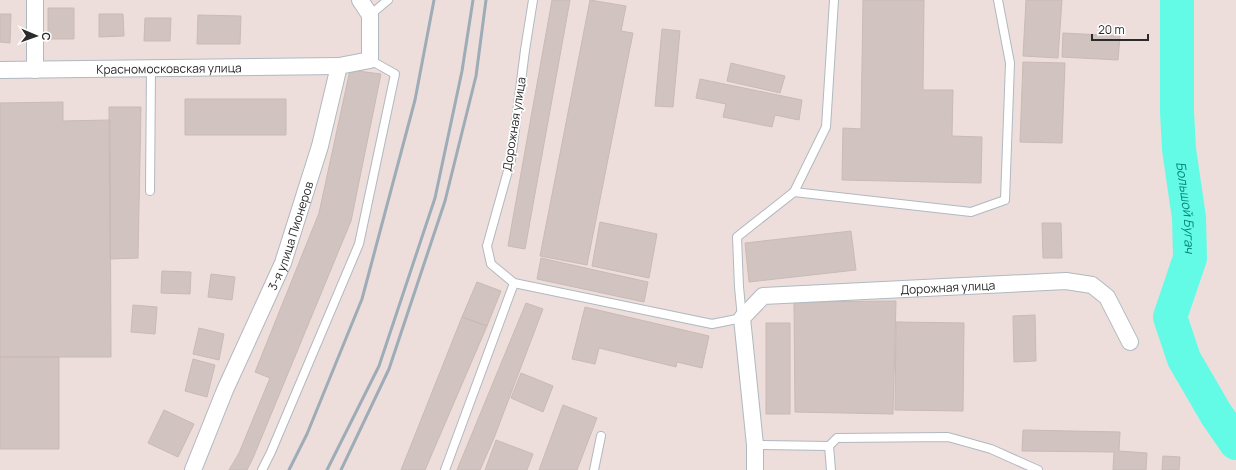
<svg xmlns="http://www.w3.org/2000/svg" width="1236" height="470" font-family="Manrope,sans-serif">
<rect width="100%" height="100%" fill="#eededb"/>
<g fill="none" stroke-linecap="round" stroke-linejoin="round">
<path stroke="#63fbe5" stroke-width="34" id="s1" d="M1177,0V112L1179,149L1189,218L1190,258L1170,317L1184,359L1216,414L1236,443"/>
</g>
<path fill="#d0c3c0" stroke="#cabab5" d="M552,0H570L525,249L508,246Z
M590,0L626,6L621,31L633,33L587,265L540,256Z
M863,0H924L923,90H953L952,136L982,137L981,183L842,180L843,128L861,129Z
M1026,0H1062L1058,58L1023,56Z
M48,8H74V39H48Z
M0,14H11L10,43L0,42Z
M99,14H123L124,36L99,37Z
M198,15L241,16L240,44H197Z
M145,18H171L170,41H144Z
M662,29L680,31L673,107L655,106Z
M1063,33L1120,36L1118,60L1062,57Z
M1023,62L1065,63L1062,143L1020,142Z
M731,63L785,76L780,93L727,81Z
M350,70L381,74L351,221L253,458L247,470H229L239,453L270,378L255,372L319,213Z
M700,79L802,100L799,120L775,115L772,127L723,117L726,104L696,98Z
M185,99H286V135H185Z
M63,102V121L110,120L111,357H0V103Z
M109,107H141L138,258L110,259Z
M600,222L657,234L649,278L592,266Z
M1042,223H1061L1062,258H1043Z
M851,231L856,270L749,282L745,243Z
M541,258L648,282L644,302L537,279Z
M162,271L191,272L190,294L161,293Z
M211,274L235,277L232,300L208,297Z
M477,282L501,291L487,326L462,317Z
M896,301L893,414L795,412L794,302Z
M526,303L543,309L494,438L480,470H457Z
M133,305L157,307L155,334L131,332Z
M585,307L709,336L702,368L677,362L676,367L599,348L595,364L572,359Z
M1035,315L1036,361L1014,362L1013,316Z
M462,317L487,326L425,470H401Z
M896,322L964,323L963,411L895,410Z
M766,323H790V414H766Z
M199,328L224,334L219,360L193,354Z
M0,357H59V449H0Z
M193,359L215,365L207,397L185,391Z
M521,373L553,386L543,412L511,398Z
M563,405L597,418L577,470H539Z
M164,410L194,424L178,457L148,443Z
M1023,430L1120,432L1119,451L1147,453L1146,470H1113L1114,452L1022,451Z
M496,440L533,454L527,470H485Z
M1163,456L1180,457L1179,470H1162Z"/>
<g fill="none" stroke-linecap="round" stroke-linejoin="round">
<g stroke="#afb9c0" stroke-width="10">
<path id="lane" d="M533,0L525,50L511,160L487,246L491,264L514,283L712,324L742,318L739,287L737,237L794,192L826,127L834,0
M370,15L388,0
M150,191L151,69
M794,192L971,212L1005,200L1010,63L998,0
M755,445L829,446L837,438L948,437L991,449L1038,470
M829,446L831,470
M262,470L271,452L359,244L395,74L370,60
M445,470L514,283
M594,470L601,436"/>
</g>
<g stroke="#afb9c0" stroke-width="18">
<g id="street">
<path id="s2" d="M0,70L339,66"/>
<path d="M35,70V0"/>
<path id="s3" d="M193,470L225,390L283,263L320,146L339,66L370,60V15L360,0"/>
<path id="s4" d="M755,470V445L742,318L763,296L1066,281L1092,285L1107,297L1130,342"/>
</g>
</g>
<use href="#lane" stroke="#fff" stroke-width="8"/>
<use href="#street" stroke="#fff" stroke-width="16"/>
<path stroke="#9dacb7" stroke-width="3" d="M289,470L307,434L362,299L415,100L434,0
M327,470L379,366L435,198L462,71L473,0
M341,470L389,369L445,201L476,76L486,0"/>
</g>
<g text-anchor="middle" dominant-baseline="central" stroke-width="3.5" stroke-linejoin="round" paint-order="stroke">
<g font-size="12" fill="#2b2b2b" stroke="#fff">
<text stroke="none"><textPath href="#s2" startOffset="169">Красномосковская улица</textPath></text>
<text transform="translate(514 124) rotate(-81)">Дорожная улица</text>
<text stroke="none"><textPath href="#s3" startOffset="254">3-я улица Пионеров</textPath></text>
<text stroke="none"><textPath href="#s4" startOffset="368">Дорожная улица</textPath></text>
</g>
<g font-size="13" font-style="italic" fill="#04847b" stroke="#fff">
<text stroke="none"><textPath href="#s1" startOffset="208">Большой Бугач</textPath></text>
</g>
</g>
<g transform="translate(36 36) rotate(92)" stroke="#ffffff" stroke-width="3" paint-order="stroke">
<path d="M0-3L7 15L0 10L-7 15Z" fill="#2b2b2b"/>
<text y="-6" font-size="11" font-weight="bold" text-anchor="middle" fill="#2b2b2b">С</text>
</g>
<path d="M1092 34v6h56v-6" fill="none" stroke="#2b2b2b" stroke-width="2"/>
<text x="1098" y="34" font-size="12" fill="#2b2b2b" stroke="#ffffff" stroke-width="3" paint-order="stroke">20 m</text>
</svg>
